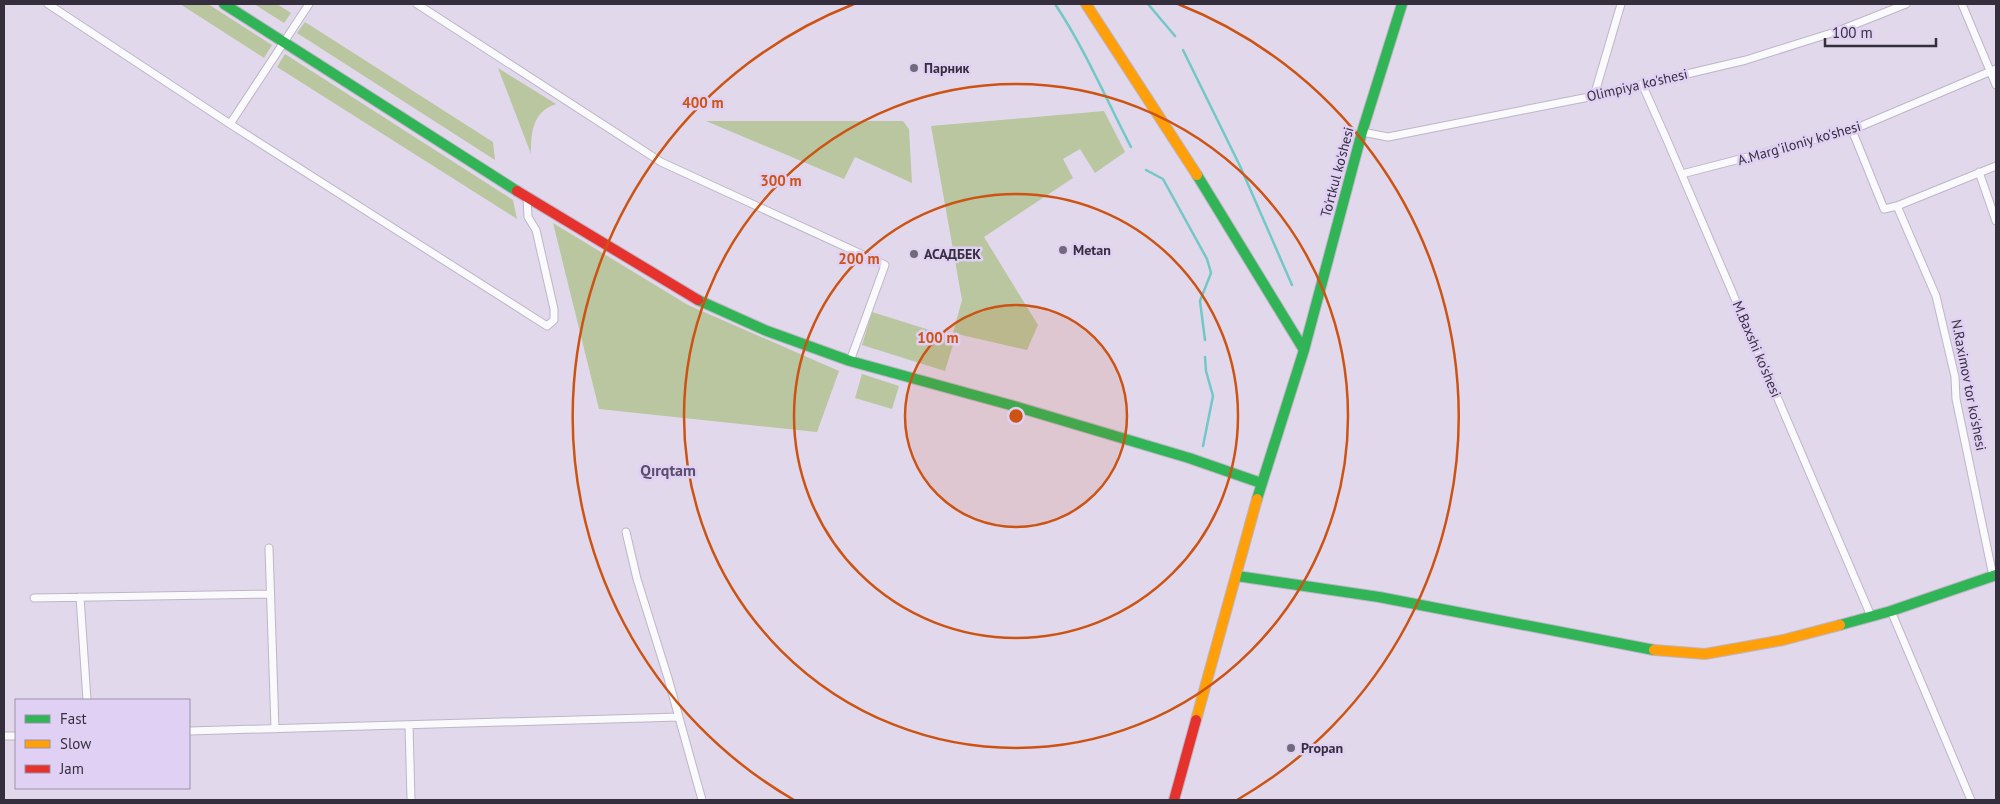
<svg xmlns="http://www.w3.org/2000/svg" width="2000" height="804" font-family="'PT Sans',sans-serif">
<rect width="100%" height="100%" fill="#e1d8ec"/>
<path fill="#b9c6a0" d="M180,4H208L272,45L264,58Z
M254,4H277L291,13L284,23Z
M305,22L493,142L495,160L297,33Z
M285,54L513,200L517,219L277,67Z
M498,68L556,104C532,112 531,133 531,154Z
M1104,111L1125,152L1095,173L1080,149L1063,159L1073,178L984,237L1038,325L1027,350L953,333L962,300L931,126Z
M706,121H903L909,129L912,183L855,157L844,179Z
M553,223L688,305L839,371L817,432L599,409Z
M872,312L955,338L945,371L862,345Z
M862,374L899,386L892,409L855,398Z"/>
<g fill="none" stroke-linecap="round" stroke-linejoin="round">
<path stroke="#72c8c6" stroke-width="2.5" d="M1055,4C1085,49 1106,99 1131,147
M1148,4L1175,36
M1183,50L1240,166L1292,285
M1146,170L1163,179L1207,259L1211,273L1200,301L1205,340
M1203,446L1213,396L1206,371L1205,357"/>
<g stroke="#bdb6c6" stroke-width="9">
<path id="street" d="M48,4L230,124L547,326L554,320V309L536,230L528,217L527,198
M417,4L661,162L885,265L850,361
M1962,4L1996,85
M1642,84L1667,140L1871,616
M1594,96L1621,4
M230,124L309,4
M1852,130L1884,209L1897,206L1996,166
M1362,132L1388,137L1594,96L1746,60L1838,31L1906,4
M1979,172L1996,221
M1682,174L1852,130L1996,69
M1897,206L1936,296L1955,377L1956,399L1993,576
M626,532L637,579L668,678L702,800
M269,548L275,729
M80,597L87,700
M34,598L270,594
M1891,611L1971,800
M409,725L411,800
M189,731L679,717
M4,736H16"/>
</g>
<g stroke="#bdb6c6" stroke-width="12">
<path id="fast" d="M224,4L517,191
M1197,175L1304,350L1257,499
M698,300L767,331L850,361L1014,406L1189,458L1261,483
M1304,350L1362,132L1402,4
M1237,576L1379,597L1654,650
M1840,625L1891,611L1996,575"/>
</g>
<g stroke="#bdb6c6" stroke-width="12">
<path id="slow" d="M1086,4L1197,175
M1654,650L1705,654L1783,640L1840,625
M1196,720L1257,499"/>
</g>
<g stroke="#bdb6c6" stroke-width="12">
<path id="jam" d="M517,191L698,300
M1174,800L1196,720"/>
</g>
<use href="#street" stroke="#faf9fc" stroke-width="7"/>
<use href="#fast" stroke="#30b455" stroke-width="10"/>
<use href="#slow" stroke="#ff9f0a" stroke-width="10"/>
<use href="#jam" stroke="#e5322d" stroke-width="10"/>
</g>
<circle cx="1016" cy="416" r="111" fill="#cd5313" fill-opacity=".12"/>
<g fill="none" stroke="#cd5313" stroke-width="2.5">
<circle cx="1016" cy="416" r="111"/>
<circle cx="1016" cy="416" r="222"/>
<circle cx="1016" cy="416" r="332"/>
<path d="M794 800A443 443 0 0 1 854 4M1178 4A443 443 0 0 1 1237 800"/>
</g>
<g fill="#716a7a" stroke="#e0d0f4" stroke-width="2">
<circle cx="914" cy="68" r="5"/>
<circle cx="1063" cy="250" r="5"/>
<circle cx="914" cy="254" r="5"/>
<circle cx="1291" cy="748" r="5"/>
</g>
<g text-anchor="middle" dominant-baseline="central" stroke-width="5" stroke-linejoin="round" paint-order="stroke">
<g font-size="14" font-weight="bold" fill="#352f3d" stroke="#e0d0f4" text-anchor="start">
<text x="924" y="68">Парник</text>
<text x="1073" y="250">Metan</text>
<text x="924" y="254">АСАДБЕК</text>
<text x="1301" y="748">Propan</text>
</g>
<g font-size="14" fill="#352f3d" stroke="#e0d0f4">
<text transform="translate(1637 85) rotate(-13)">Olimpiya ko'shesi</text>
<text transform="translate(1799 143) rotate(-16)">A.Marg'iloniy ko'shesi</text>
<text transform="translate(1337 172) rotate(-75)">To'rtkul ko'shesi</text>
<text transform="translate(1757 349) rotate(67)">M.Baxshi ko'shesi</text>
<text transform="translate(1969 385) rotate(79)">N.Raximov tor ko'shesi</text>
</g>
<g font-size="16" font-weight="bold" fill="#5b4d6c" stroke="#e0d0f4">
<text x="668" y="470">Qırqtam</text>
</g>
</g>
<circle cx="1016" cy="416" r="8" fill="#cd5313" stroke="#e0d0f4" stroke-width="2.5"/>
<g font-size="15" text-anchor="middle" font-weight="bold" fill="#cd5313" stroke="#e0d0f4" stroke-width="5" stroke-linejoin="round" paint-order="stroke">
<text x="703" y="108">400 m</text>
<text x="781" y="186">300 m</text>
<text x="859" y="264">200 m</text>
<text x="938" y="343">100 m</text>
</g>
<rect width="2000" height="804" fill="none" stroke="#352f3d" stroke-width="10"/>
<rect x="15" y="699" width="175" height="90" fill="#e0d0f4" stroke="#9c90ab"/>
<rect x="25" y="715" width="25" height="8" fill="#30b455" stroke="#9c90ab"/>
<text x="60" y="724" font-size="15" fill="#352f3d">Fast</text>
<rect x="25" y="740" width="25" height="8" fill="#ff9f0a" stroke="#9c90ab"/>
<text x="60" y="749" font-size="15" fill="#352f3d">Slow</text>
<rect x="25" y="765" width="25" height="8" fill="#e5322d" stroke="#9c90ab"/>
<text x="60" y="774" font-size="15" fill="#352f3d">Jam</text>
<path d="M1825 38v8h111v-8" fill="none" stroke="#352f3d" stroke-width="2.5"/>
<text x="1832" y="38" font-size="15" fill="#352f3d" stroke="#e0d0f4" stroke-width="4" paint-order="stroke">100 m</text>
</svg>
